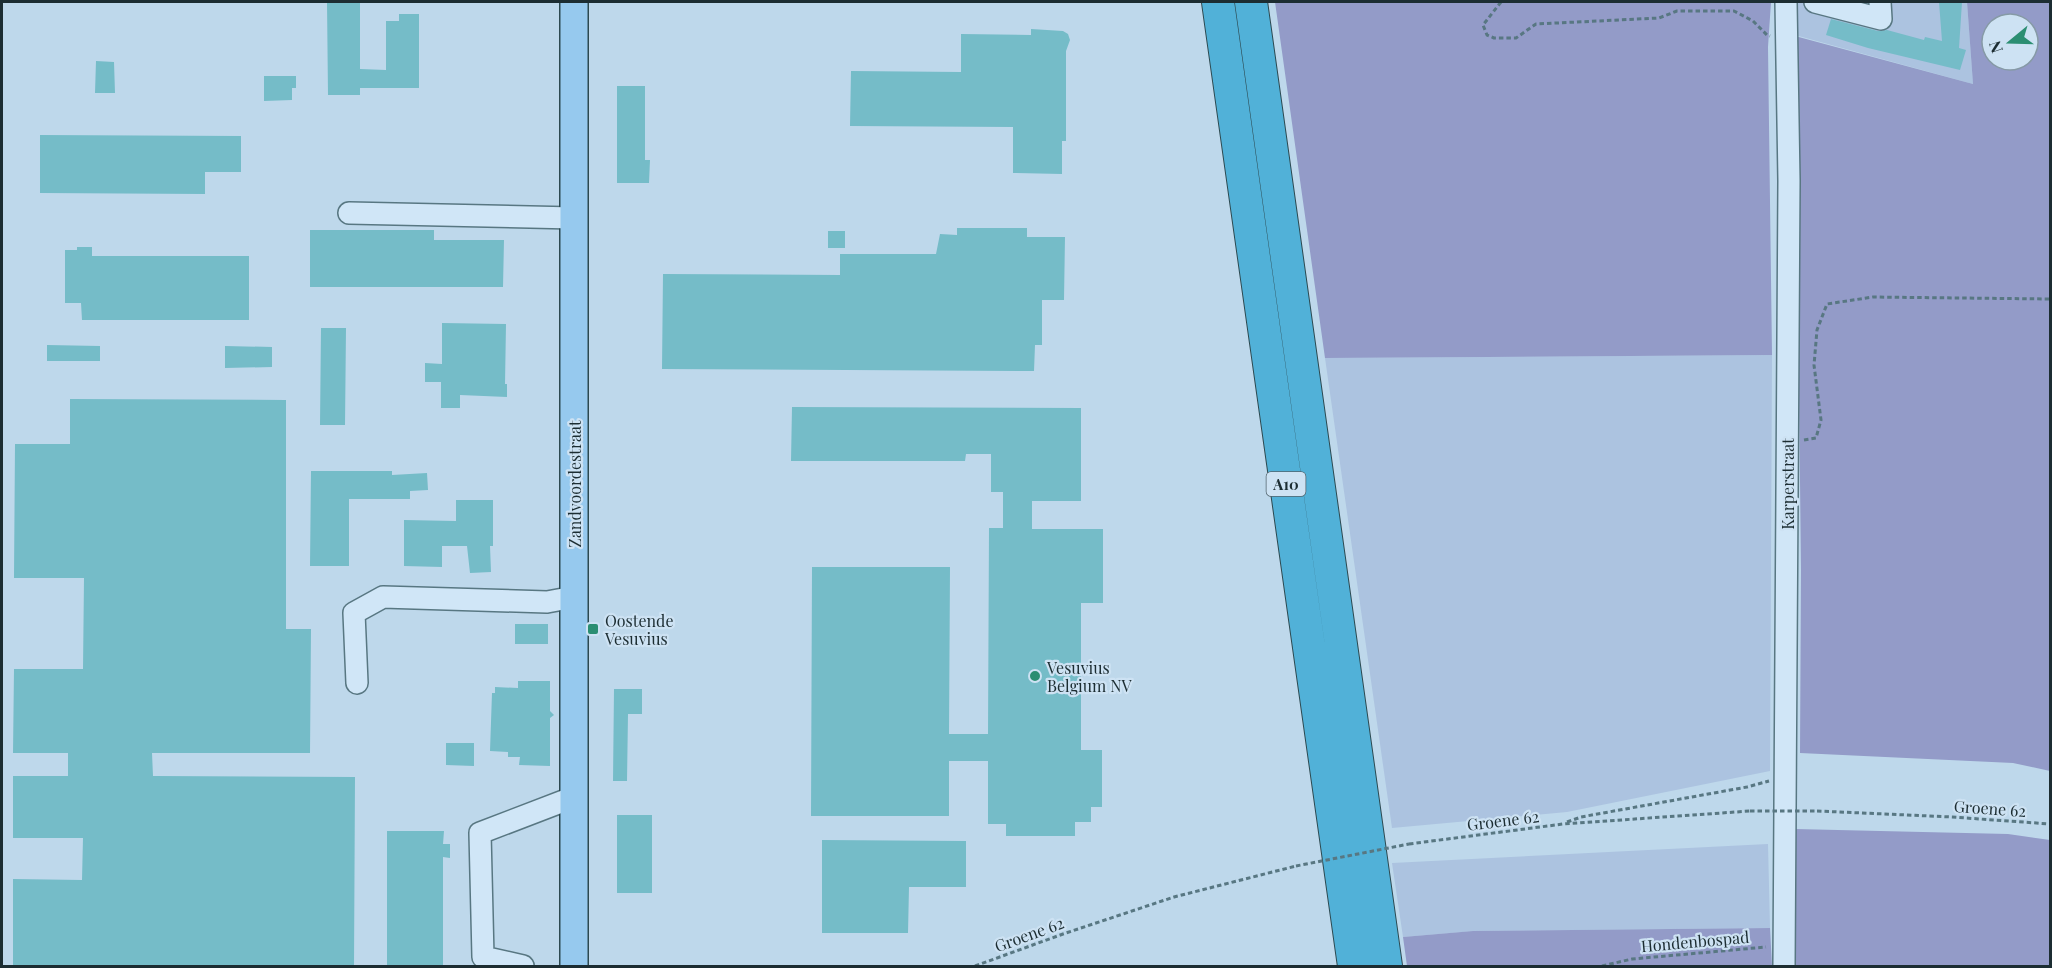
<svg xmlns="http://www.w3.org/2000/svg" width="2052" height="968" font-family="'Playfair Display',serif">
<rect width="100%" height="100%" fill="#bed8eb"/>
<path fill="#acc3e0" d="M1792,2H1967L1973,84L1795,35Z
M1772,355L1770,771L1567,812L1392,828L1325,358Z
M1768,844L1770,928L1474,931L1403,937L1392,863Z"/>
<path fill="#939bc8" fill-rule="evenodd" d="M1275,2H1771L1768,47L1772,355L1325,358Z
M1967,2H2050V771L2013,763L1800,753L1801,570L1795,36L1973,84ZM1992,24H2028V60H1992Z
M1795,829L2008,834L2050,840V966H1795Z
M1770,928L1772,966H1407L1403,937L1473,931Z"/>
<path fill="#75bcc8" d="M327,2H360V69L386,70V21H399V14H419V88H360V95H328Z
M1939,2H1962L1959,48L1966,50L1960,70L1868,48L1826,35L1831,19L1878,31L1887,30L1924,40L1925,37L1942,41Z
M1031,29L1063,31L1068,34L1070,40L1066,51V141H1062V174L1013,173V127L850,126L851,71L961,72V34L1031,35Z
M96,61L114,62L115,93H95Z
M264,76H296V88H292V100L264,101Z
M617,86H645V160H650L649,183H617Z
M40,135L241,136V172H205V194L40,193Z
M957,228H1027V237H1065L1064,300H1042V345H1035L1034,371L662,369L663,274L840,275V254H936L940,234L957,235Z
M310,230H434V240H504L503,287H310Z
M828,231H845V248H828Z
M77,247H92V256H249V320H82L81,303H65V250H77Z
M442,323L506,324L505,384H507V397L460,395V408H441V382H425V363L442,364Z
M321,328H346L345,425H320Z
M47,345L100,346V361H47Z
M225,346L272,347V367L225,368Z
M70,399L286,400V629H311L310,753H152L153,776L355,777L354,966H13V879L82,880L83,838H13V776H68V753H13L14,669H83L84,578H14L15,444H70Z
M792,407L1081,408V501H1032V529H1103V603H1081V750H1102V807H1091V822H1075V836H1006V824H988V761H949V816H811L812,567H950L949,734H988L989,528H1003V492H991V454H966L965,461H791Z
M311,471H392V475L427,473L428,490L410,491V499H349V566H310Z
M456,500H493V546H490L491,572L470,573L467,546H442V567L404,566V520L456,521Z
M515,624H548V644H515Z
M518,681H550V711L554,715L550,718V766L519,765L520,757H508V752L490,751L492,693H495V687L518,688Z
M614,689H642V714H628L627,781H613Z
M446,743H474V766L446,765Z
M617,815H652V893H617Z
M387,831H444L443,844H450V858L443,857V966H387Z
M822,840L966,841V887H909L908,933H822Z"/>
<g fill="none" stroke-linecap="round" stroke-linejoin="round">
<g stroke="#587782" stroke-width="24">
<path id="minor" d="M1815,2L1881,19L1880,2
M349,213L574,218
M357,683L354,613L383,597L547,602L574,597
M523,966L483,957L480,833L574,797
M1784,966L1789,181L1786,2"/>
</g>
<g stroke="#2c4950" stroke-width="30">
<path id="major" d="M574,966V2"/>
</g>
<g stroke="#2c4950" stroke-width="34">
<path id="highway" d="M1218,2L1354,966
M1251,2L1386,966"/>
</g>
<path stroke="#587782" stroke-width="3" stroke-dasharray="4.5 3" stroke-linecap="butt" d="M1501,2L1483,25L1487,35L1494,38H1516L1536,24L1659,18L1677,11H1734L1753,21L1767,35L1770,36
M1804,440L1816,438L1821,420L1814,365L1817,330L1827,304L1873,297L2050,299
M1817,811L1952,817L2050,824
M1567,822L1581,817L1747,787L1769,781
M1409,844L1563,824L1750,811
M975,966L1063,934L1174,897L1296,866
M1602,966L1632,959L1766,947"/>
<use href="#minor" stroke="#d0e6f7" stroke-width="21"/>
<use href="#major" stroke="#96c9ee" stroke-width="27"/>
<use href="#highway" stroke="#51b1d8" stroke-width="32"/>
<path stroke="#587782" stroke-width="3" stroke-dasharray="4.5 3" stroke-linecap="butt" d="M1750,811H1817
M1296,866L1409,844"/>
</g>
<g fill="#2b8e72" stroke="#cde2f3" stroke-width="2">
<rect x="587" y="623" width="12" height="12" rx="3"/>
<circle cx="1035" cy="676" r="6"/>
</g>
<g text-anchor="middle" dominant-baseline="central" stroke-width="4.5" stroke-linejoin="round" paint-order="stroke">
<rect fill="#cde2f3" stroke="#51636c" stroke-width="1.5" x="1266.5" y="472" width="39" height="24" rx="4.5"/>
<g font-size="15" font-weight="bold" fill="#1c2d32">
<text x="1286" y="484">A10</text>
</g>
<g font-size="16" fill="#1c2d32" stroke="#cde2f3">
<text transform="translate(574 484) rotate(-90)">Zandvoordestraat</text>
<text transform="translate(1787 484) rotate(-90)">Karperstraat</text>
<text transform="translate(1990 808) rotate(4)">Groene 62</text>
<text transform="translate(1503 820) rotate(-7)">Groene 62</text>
<text transform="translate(1029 934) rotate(-20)">Groene 62</text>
<text transform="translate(1695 941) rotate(-5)">Hondenbospad</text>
</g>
<g font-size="16" fill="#1c2d32" stroke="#cde2f3" text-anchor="start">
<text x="605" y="620">Oostende<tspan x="605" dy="18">Vesuvius</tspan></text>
<text x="1047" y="667">Vesuvius<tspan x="1047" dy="18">Belgium NV</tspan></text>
</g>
</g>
<rect width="2052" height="968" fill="none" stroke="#1c2d32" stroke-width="6"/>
<g transform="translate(2010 42) rotate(251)"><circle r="28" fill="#cde2f3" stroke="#869aa6" stroke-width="1.5"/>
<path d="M0-4.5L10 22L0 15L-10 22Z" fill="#2b8e72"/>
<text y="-9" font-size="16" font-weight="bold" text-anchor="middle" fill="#1c2d32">N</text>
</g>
</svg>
